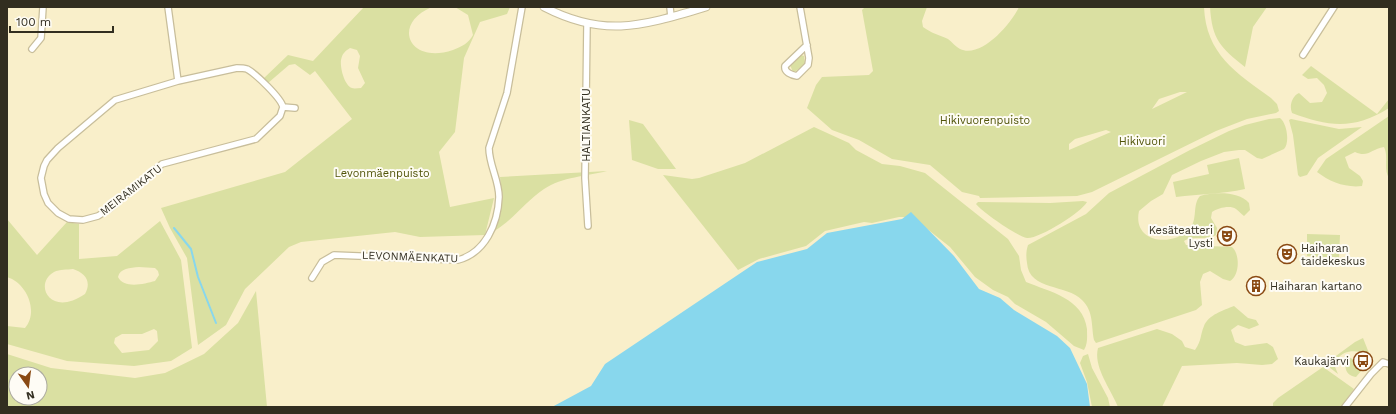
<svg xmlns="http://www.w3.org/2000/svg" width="1396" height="414" font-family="'Work Sans',sans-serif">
<rect width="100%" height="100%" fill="#f9efca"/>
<path fill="#dae0a2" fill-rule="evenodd" d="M364,7H432C391,24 409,65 453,50C461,47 469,43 473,35L468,15L455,7H510L507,14L480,22L464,58L455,132L439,152L450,207L494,198L485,235L420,237L395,232L301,242L289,247L245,289L226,325L198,345L187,258L170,228L161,208L285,172L352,119L315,71L310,75L295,64L289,65L268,83L263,79L288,55L313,61ZM350,48L357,50L360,56L358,68L365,83L361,88C358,88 354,89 352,88C344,85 340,67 341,60C342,54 345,51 350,48Z
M865,7H927L922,21L923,27C931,33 939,35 948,39C952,42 956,47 960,49C981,59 1011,24 1019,7H1204C1206,54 1236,73 1271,98L1277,104L1279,111L1276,113L1247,119L1216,131L1092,192L1077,196L980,198L979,196L962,192L930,165L892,159L859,140L832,130L807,108L816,85L822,77L869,75L873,71L862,10ZM1180,92H1187L1152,109L1159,99ZM1106,130L1111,132L1069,150V144L1075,139Z
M1210,7H1267L1253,27L1245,67C1221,48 1212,40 1210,7Z
M801,55L804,56L805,64L796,71L793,72L790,65Z
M1311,66L1377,114L1389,99V108C1354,130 1329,127 1292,113C1289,106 1292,96 1299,93L1310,103L1322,102L1327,93L1324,85L1317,78L1308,79L1302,75Z
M1389,116V178C1383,169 1389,157 1384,147C1371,149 1368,158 1355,152L1345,157L1349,168L1360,176L1363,181L1362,186C1346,188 1330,182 1317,172L1326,159Z
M1280,118C1287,123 1290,143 1284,149L1262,159L1257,158L1245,150H1239L1224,152L1201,161L1172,175L1163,194L1151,201L1139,211C1132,243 1173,248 1190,228C1198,219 1192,205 1200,196C1214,192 1239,191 1249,203L1250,210L1244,216C1241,214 1239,211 1236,209C1230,205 1218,208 1212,212L1211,218L1217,228L1216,235C1207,241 1193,235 1184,241L1186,245L1232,247C1240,254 1240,275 1230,281L1223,279L1210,271L1203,274L1200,282L1202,305L1196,310L1096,343L1094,340C1091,325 1094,312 1082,300C1067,284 1029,291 1027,263C1026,257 1026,251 1028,245L1086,214L1109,193L1190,150L1229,131L1245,125L1269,119Z
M1291,119L1339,129L1362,127L1318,158L1307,175L1300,177L1298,175L1293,135L1289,120Z
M629,120L643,124L676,169H658L632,160Z
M814,127L849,143L856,150L882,164L900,166L925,173L935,181L1008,239L1019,256L1021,270L1026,282C1050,292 1083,298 1087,329C1087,337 1088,343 1084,350L1074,346L1046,322L1015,304L1008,297L993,290L975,277L950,247L921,224L906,217H899L872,223L864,222L825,231L806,246L759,259L738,270L663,175L692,179L699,178L745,163Z
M1239,158L1245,189C1222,194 1199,194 1176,197L1173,182L1209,174L1207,165Z
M607,171C587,176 562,177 544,189C526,201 513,220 494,231L499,220L502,198L500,177Z
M1083,201L1087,202C1082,212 1039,239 1027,238C1017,236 982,212 976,204L978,202L1050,203Z
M7,219L37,255L67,222L79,224V259L117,256L160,221L181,260L192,348L171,361L134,366L67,361L7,344V326L25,328C39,312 27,283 7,277ZM139,267L155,268L158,271L159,275L155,281C144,284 124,289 118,277C120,268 130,268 139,267ZM73,269C85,273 92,281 85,294C50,318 33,284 54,272C60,269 67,270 73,269ZM154,329L157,331L158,341L149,350L122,353L114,343L115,338L122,334H142Z
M1307,234L1340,235L1339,258L1307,256Z
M256,291L267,407H7V354L51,368L135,378L165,373L204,354L238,323ZM16,374H40V398H16Z
M1234,306L1248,318L1256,320L1259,325L1249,329L1238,325L1231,330L1235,342L1245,346L1267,343L1273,347L1278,359L1272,364L1262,365L1237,363L1182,366L1162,407H1118C1111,389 1093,367 1098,348L1157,329L1172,334L1182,341L1185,347L1195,350C1202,340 1200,335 1204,326C1208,315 1224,310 1234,306Z
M1363,338L1369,353C1355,351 1346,348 1336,360L1335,367L1338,374L1325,364L1355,342Z
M1088,354L1092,368L1108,398L1110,407H1092L1087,382L1080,363L1083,356Z
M1350,358L1367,364L1356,377C1348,376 1344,370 1346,362Z
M1323,367L1354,389L1341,407H1273V403L1278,398Z"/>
<path fill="#88d7ed" d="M911,212L954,256L979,289L1000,298L1014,310L1057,336L1070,348L1087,384L1090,407H552L591,386L605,364L757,262L807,249L827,233L902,219Z"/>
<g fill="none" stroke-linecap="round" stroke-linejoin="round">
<path stroke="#88d7ed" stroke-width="2" d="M174,228L191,249L198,277L216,323"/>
<g stroke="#c8be9b" stroke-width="8">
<path id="minor" d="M168,7L178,81
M670,7L671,17
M800,7L809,58L808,65L797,76C791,75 784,72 785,66L807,45
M587,24L585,178L588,226
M32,49L41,38L43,7
M1303,55L1334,7
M283,107L280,116L256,139L162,164L109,209L98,216L83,220L69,219L58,213L48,203L44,194L41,178L44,166L47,160L58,148L115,100L178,81L237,68C240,68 244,68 247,69C256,74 281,98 283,107L295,108
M312,278L322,262L334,255L458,260C485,253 498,224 499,197C499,180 489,165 489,148L507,93L522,7
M1345,407L1371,374L1383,362L1389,364"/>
</g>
<g stroke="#c8be9b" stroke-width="9">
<path id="tertiary" d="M544,7C606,39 644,25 706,7"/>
</g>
<use href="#minor" stroke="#fff" stroke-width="5.5"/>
<use href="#tertiary" stroke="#fff" stroke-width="7"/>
</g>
<defs>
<g id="theatre-ring" transform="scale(1)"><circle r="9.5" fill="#fefcf5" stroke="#8a4a13" stroke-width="1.5"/><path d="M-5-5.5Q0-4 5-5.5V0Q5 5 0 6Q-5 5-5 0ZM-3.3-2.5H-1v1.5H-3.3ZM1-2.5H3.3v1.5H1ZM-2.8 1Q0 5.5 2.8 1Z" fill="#8a4a13"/></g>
<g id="building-ring" transform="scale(1)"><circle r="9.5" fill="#fefcf5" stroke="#8a4a13" stroke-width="1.5"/><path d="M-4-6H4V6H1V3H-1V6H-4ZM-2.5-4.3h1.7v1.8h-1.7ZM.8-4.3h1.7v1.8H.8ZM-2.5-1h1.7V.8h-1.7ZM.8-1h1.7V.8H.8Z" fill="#8a4a13"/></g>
<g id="bus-ring" transform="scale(1)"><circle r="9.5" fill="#fefcf5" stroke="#8a4a13" stroke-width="1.5"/><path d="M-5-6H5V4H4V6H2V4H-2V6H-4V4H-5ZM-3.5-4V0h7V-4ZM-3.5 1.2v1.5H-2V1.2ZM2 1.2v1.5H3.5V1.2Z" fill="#8a4a13"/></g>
</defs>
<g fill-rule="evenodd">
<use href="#theatre-ring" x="1227" y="236"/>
<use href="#theatre-ring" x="1287" y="254"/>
<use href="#building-ring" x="1256" y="286"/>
<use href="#bus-ring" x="1363" y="361"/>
</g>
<g text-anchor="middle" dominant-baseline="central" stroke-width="4" stroke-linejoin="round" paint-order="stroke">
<g font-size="11" fill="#515409" stroke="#fefcf5">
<text x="985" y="120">Hikivuorenpuisto</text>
<text x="1142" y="141">Hikivuori</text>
<text x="382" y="173">Levonmäenpuisto</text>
</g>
<g font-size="11" fill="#322e20" stroke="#fefcf5">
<text transform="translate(586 125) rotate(-90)">HALTIANKATU</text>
<text transform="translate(131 190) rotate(-38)">MEIRAMIKATU</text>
<text transform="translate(410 257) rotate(2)">LEVONMÄENKATU</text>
</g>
<g font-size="11" fill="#322e20" stroke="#fefcf5" text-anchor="end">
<text x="1213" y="230">Kesäteatteri<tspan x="1213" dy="13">Lysti</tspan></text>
<text x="1301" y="248" text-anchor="start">Haiharan<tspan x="1301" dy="13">taidekeskus</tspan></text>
<text x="1270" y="286" text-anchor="start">Haiharan kartano</text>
<text x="1349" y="361">Kaukajärvi</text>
</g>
</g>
<rect width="1396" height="414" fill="none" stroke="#322e20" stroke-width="16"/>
<g transform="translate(28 386) rotate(166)"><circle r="19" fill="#fefcf5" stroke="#acaaa0"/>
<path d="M0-3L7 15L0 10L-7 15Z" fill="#8a4a13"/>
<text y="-6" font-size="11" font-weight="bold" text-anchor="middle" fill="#322e20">N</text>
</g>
<path d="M10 26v6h103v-6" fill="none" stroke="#322e20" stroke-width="2"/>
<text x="16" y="26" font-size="12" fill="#322e20" stroke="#fefcf5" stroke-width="3" paint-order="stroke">100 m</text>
</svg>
